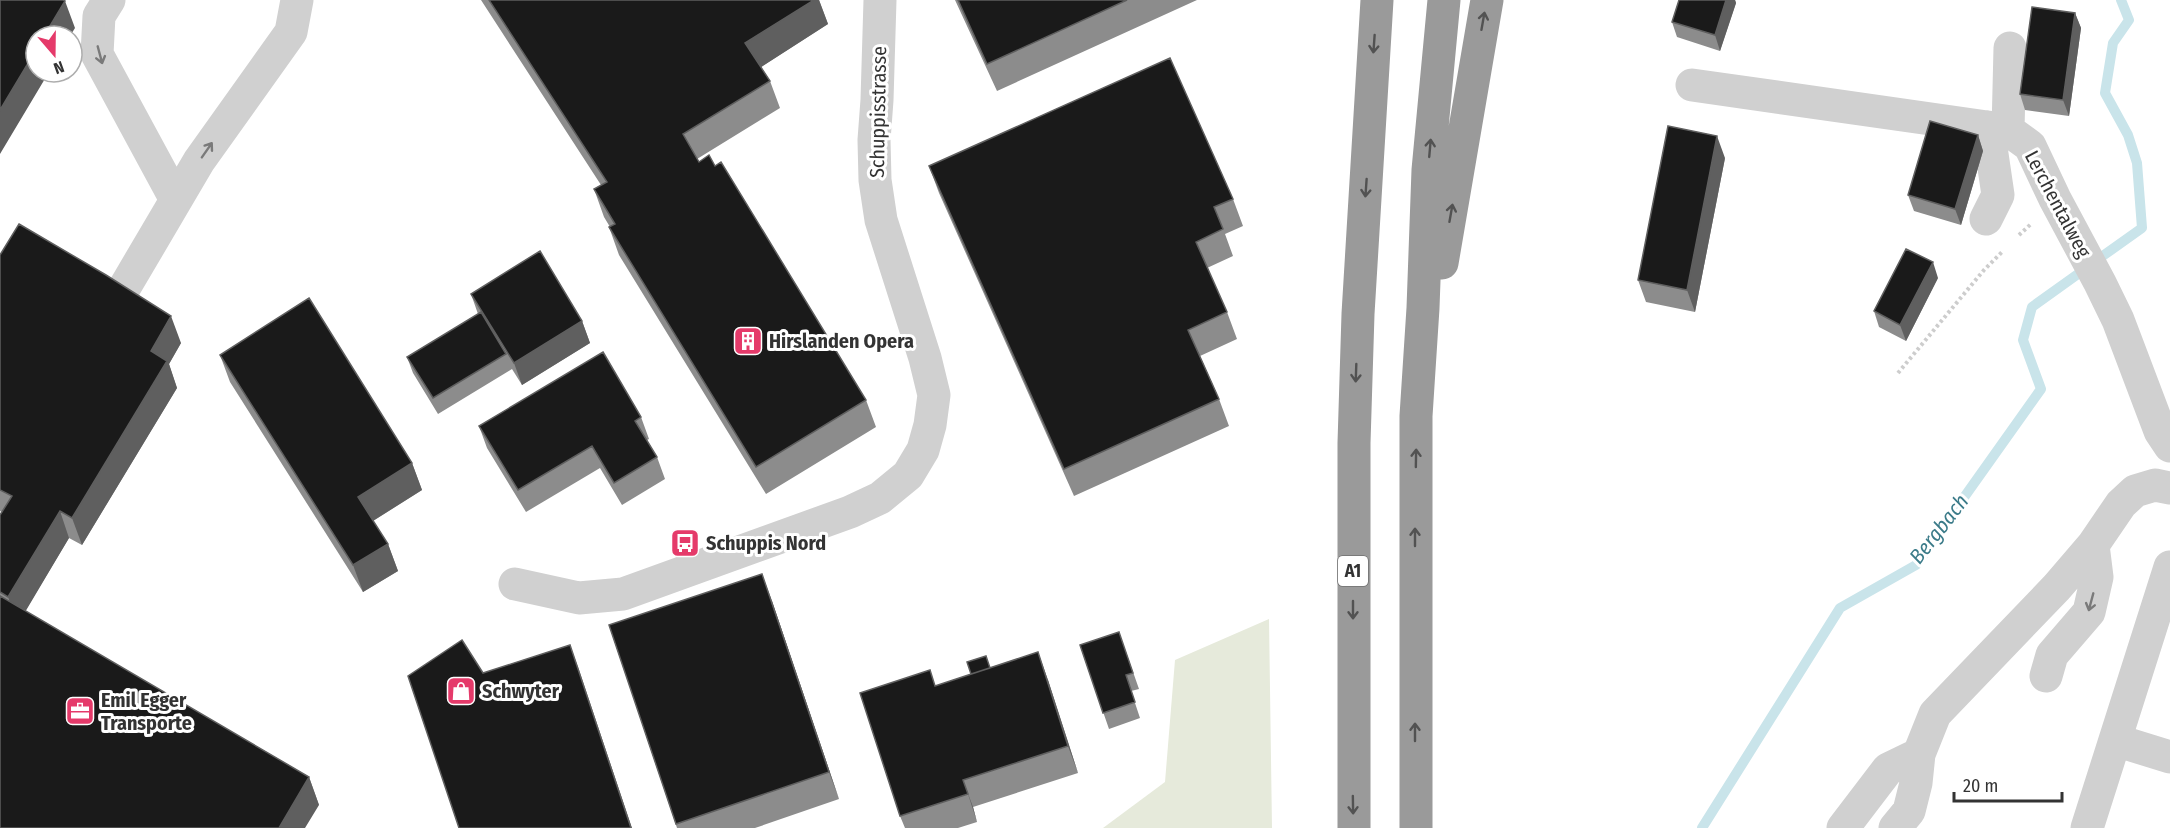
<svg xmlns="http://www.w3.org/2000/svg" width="2170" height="828" font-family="'Fira Sans Condensed',sans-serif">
<rect width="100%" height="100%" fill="#fff"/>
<path fill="#e6eadb" d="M1269,619L1272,828H1103L1165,782L1175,660Z"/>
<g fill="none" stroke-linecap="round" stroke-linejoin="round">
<path stroke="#c9e4ea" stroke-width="10" d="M2104,255L2142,228L2137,163L2128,135L2105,93L2113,43L2129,20L2121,0
M1702,828L1840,608L1916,565L2041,389L2023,340L2032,307L2078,274"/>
<path stroke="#cdcdcd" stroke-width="4" stroke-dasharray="3 3" stroke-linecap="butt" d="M2019,235L2031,224
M1898,373L1984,270L2003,251"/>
<path stroke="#d0d0d0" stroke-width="33" d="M109,0L99,16L97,54L176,200
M1692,85L2008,130L2030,146L2055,199L2100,283L2118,320L2160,431L2170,446
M2008,130L2010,48
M1986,219L1998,195L1988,127
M116,302L199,161L291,32L297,0
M515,584L579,598L623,594L850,512L880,498L908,475L923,450L930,425L934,395L925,358L881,220L875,180L874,140L877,100L880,0
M2046,676L2052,655L2089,612L2097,577L2093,545
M2115,740L2170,757
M1843,828L1888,769L1919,754L1935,714L2057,587L2093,545L2121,504L2135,491L2155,485L2170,488
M1895,828L1909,811L1916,783L1919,754
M2087,828L2170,567"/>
<path stroke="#9a9a9a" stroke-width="33" d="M1442,263L1487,0
M1354,828V443L1358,314L1377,0
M1416,828V416L1423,308L1428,170L1444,0"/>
</g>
<path fill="#8c8c8c" d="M481,0H819L828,24L761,67L770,81L780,108L697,159L866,400L876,427L766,494L619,255L609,227H610L604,217L594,189L601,185Z
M955,0H1197L997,91Z
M1679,0H1735L1736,3L1720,51L1677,37L1672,22Z
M2075,13L2081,28L2069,116L2025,110L2020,94Z
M1978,135L1983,151L1961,225L1914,211L1908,195Z
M1725,158L1695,312L1646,302L1638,280Z
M929,166L1233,199L1243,226L1225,234L1233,256L1207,268L1227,312L1237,339L1200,356L1219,399L1229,426L1074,496L939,193Z
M0,255L181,343L169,364L177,388L82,545L69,538L25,611L309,777L319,805L0,828V515L2,512L0,511Z
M1938,278L1906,341L1879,327L1874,311Z
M471,294L582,321L590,343L522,385L512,369L438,414L413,373L407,357L478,314Z
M220,355L412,463L422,490L373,521L388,544L398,571L363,592L230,382Z
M641,417L649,439L647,440L657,457L665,479L622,505L600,468L526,512L487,448L479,426Z
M772,601L839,799L755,828H677L609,625Z
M1119,632L1139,689L1131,691L1140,718L1109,729L1080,645Z
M990,668L1048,680L1078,773L973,807L977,822L958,828H905L900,816L936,686Z"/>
<path fill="#5f5f5f" d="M814,0H819L828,24L755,71L745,43Z
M1726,0H1735L1736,3L1720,51L1715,35Z
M65,1L75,28L70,36H44Z
M2075,13L2081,28L2069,116L2063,100Z
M36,50V72H49L0,154V110Z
M1978,135L1983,151L1961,225L1955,209Z
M1717,136L1725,158L1695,312L1687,290Z
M1933,262L1938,278L1906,341L1900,325Z
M171,316L181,343L169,364L177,388L82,545L72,518L151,351Z
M582,321L590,343L522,385L514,363Z
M412,463L422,490L368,524L358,497Z
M60,511L69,538L18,624L8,597Z
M388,544L398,571L363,592L353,565Z
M762,574L772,601L839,799L829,772Z
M570,645L578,667L632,828H631Z
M1038,652L1048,680L1078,773L1068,746Z
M309,777L319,805L305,828H279Z
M963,780L973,807L977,822L968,794Z"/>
<path fill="#1a1a1a" stroke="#5f5f5f" stroke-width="1.5" d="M0,0H63L65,1L44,36H36V50L0,110Z
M489,0H814L745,43L770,81L683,134L699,162L709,155L715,166L721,162L866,400L756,467L609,227L615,224L594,189L607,182Z
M958,0H1127L987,64Z
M1679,0H1726L1715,35L1672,22Z
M2032,7L2075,13L2063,100L2020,94Z
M1170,58L1233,199L1214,207L1223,229L1196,242L1227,312L1188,330L1219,399L1064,469L929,166Z
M1930,121L1978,135L1955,209L1908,195Z
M1668,126L1717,136L1687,290L1638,280Z
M19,224L106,275L171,316L151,351L167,361L72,518L60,511L8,597L0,592V515L12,496L0,490V255Z
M1906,249L1933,262L1900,325L1874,311Z
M540,251L582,321L514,363L471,294Z
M309,298L412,463L358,497L388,544L353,565L220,355Z
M481,312L506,354L433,398L407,357Z
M603,352L641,417L635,421L657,457L614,483L592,446L518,490L479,426Z
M762,574L829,772L676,824L609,625Z
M0,596L309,777L279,828H0Z
M1119,632L1133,673L1126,675L1135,702L1103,713L1080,645Z
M462,640L483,673L570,645L631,828H459L408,676Z
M1038,652L1068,746L963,780L968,794L900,816L860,693L930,670L935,686Z
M986,656L990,668L971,674L967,662Z"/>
<defs><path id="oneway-shaft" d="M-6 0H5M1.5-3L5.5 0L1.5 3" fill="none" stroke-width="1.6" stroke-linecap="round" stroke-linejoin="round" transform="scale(1.5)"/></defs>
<g stroke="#525252">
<use href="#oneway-shaft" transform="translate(1483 21) rotate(-80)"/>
<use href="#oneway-shaft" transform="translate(1374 44) rotate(94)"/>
<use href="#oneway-shaft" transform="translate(1430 148) rotate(-85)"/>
<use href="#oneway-shaft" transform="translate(1366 188) rotate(94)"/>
<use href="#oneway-shaft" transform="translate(1451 213) rotate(-80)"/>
<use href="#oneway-shaft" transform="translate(1356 373) rotate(92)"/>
<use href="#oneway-shaft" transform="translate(1416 458) rotate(-89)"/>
<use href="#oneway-shaft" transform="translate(1415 537) rotate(-90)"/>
<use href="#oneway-shaft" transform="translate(1353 610) rotate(90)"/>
<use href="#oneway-shaft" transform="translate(1415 732) rotate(-90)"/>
<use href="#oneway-shaft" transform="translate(1353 805) rotate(89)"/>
</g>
<g stroke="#7a7a7a">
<use href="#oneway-shaft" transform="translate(100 55) rotate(75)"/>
<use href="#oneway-shaft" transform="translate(207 150) rotate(-55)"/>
<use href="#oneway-shaft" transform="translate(2091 602) rotate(105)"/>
</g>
<defs>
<g id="building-square" transform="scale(1.5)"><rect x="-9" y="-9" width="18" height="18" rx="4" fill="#e53a6a" stroke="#fff"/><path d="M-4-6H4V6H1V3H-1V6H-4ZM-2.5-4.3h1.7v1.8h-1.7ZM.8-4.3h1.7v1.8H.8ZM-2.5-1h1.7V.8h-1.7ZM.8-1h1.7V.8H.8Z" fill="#fff"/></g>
<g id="bus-square" transform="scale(1.5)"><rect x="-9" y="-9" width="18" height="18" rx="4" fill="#e53a6a" stroke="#fff"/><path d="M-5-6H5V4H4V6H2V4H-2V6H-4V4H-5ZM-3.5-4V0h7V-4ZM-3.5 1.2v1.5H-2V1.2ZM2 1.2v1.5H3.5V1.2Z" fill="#fff"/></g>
<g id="shop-square" transform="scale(1.5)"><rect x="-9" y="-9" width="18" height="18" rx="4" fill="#e53a6a" stroke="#fff"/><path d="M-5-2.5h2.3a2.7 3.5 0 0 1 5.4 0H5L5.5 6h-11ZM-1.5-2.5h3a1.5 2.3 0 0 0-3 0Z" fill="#fff"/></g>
<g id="office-square" transform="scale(1.5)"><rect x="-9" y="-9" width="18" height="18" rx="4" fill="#e53a6a" stroke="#fff"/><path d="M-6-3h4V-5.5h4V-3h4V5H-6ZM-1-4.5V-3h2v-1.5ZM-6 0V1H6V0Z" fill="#fff"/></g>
</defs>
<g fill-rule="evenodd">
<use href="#building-square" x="748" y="341"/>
<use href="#bus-square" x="685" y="543"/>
<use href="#shop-square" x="461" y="691"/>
<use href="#office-square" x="80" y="711"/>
</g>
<g text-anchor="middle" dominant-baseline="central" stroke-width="6" stroke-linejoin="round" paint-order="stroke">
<rect fill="#fff" stroke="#707070" stroke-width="1.5" x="1338" y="556" width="30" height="30" rx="4.5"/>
<g font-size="18" font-weight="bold" fill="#333">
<text x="1353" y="571">A1</text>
</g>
<g font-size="20" fill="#333" stroke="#fff">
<text transform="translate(878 112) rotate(-89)">Schuppisstrasse</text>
<text transform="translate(2058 204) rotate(62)">Lerchentalweg</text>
</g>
<g font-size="20" font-weight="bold" fill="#333" stroke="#fff" text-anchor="start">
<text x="769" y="341">Hirslanden Opera</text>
<text x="706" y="543">Schuppis Nord</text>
<text x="482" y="691">Schwyter</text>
<text x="101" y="700">Emil Egger<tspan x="101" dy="23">Transporte</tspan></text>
</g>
<g font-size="21" font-style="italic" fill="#3b7b89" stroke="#fff">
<text transform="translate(1939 529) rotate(-52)">Bergbach</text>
</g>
</g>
<g transform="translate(54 54) rotate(160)"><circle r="28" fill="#ffffff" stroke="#adadad" stroke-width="1.5"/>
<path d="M0-4.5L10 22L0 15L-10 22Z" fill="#e53a6a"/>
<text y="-9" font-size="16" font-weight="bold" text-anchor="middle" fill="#333333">N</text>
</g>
<path d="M1954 792v9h108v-9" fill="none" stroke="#333333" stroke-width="3"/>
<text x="1963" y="792" font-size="18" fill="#333333" stroke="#ffffff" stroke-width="4.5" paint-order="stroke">20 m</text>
</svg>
